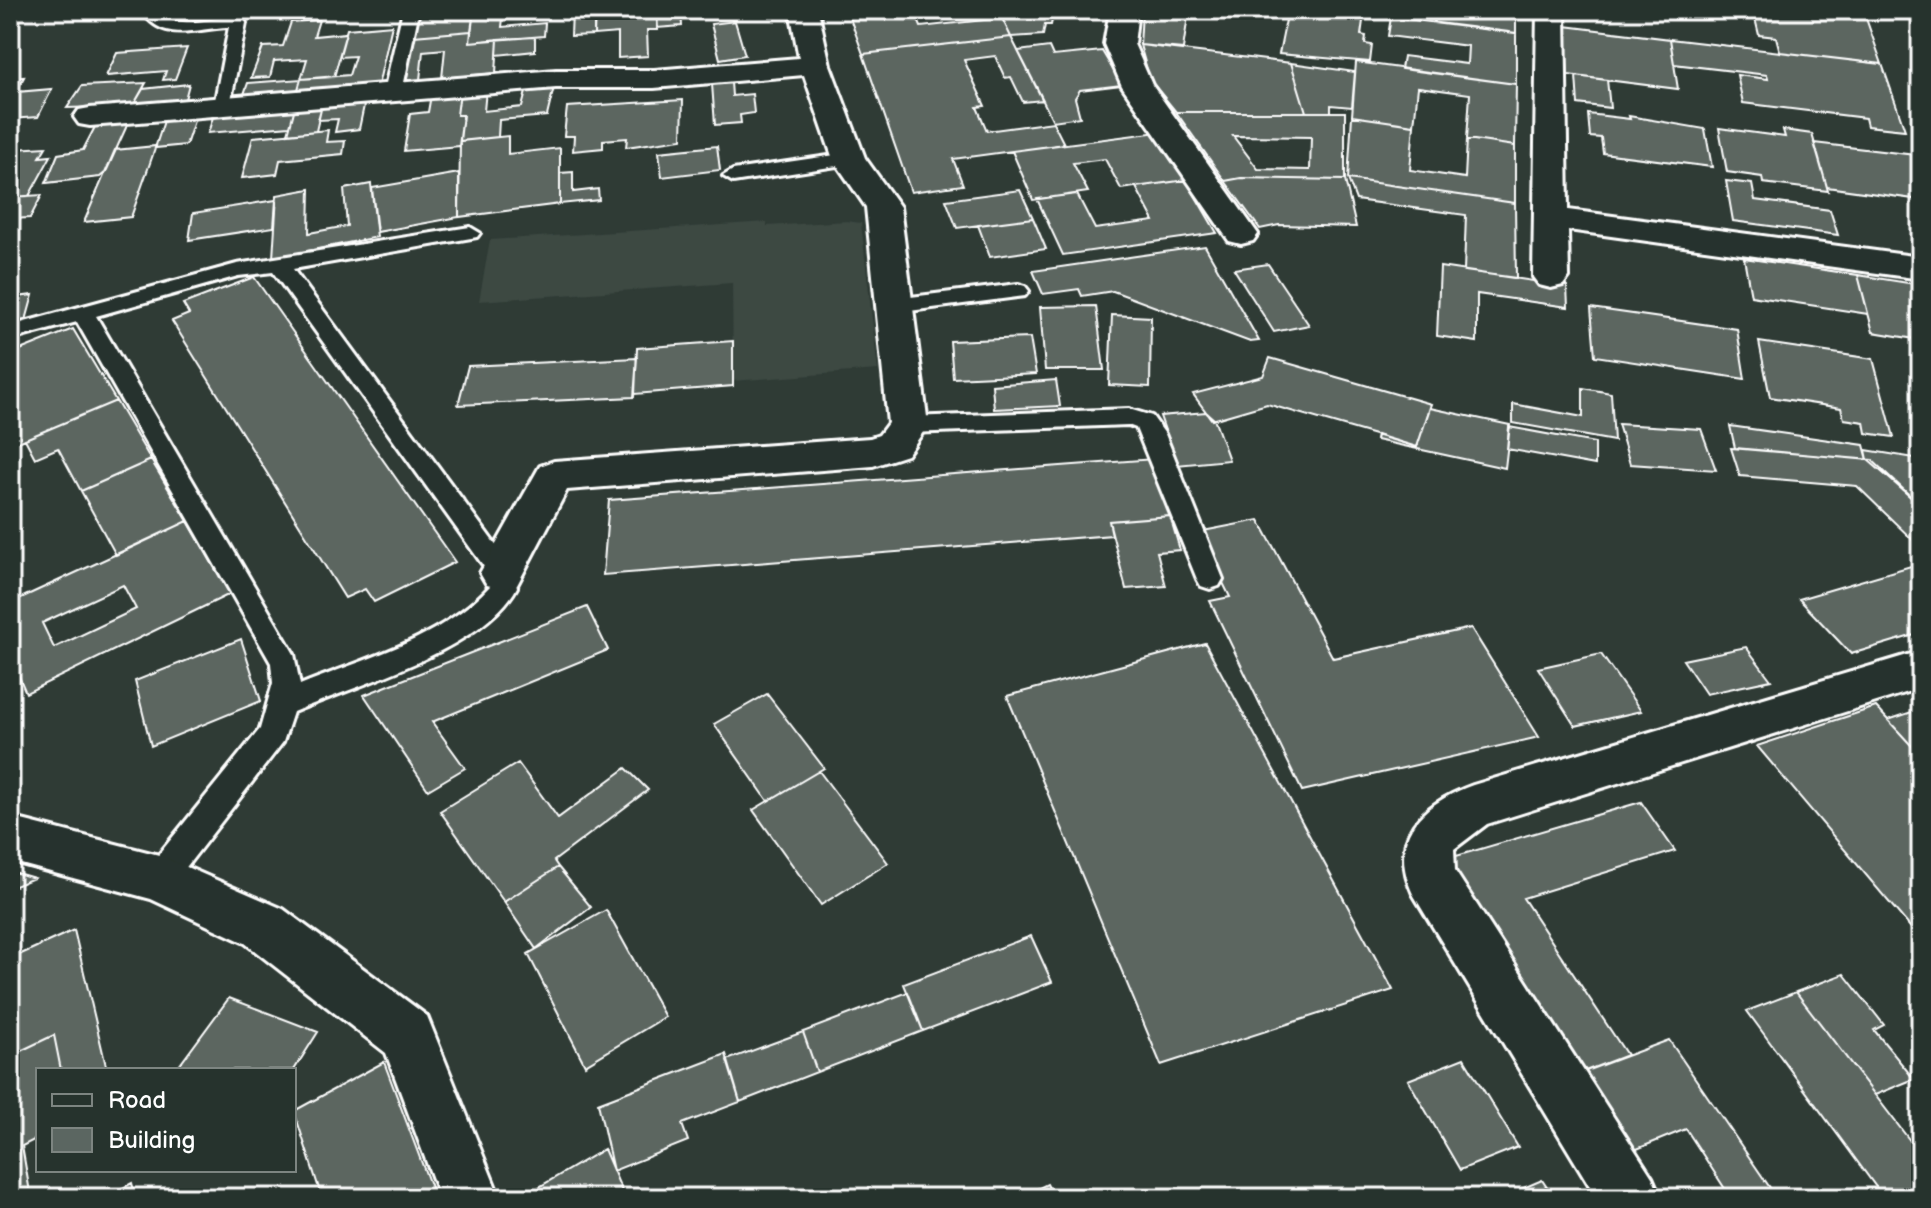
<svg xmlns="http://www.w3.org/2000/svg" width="1931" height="1208" font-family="'Balsamiq Sans',sans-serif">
<rect width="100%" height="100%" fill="#2f3b35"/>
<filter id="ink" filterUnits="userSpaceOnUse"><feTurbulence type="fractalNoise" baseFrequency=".0125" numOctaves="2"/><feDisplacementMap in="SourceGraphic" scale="16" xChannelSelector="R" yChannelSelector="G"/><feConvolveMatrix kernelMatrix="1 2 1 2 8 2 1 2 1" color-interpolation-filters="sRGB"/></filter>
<g filter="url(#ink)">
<path fill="#3c4842" d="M847,221L861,223L878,370L733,381L732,283L479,301L490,240L767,222V226Z"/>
<path fill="#5b6661" stroke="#fff" stroke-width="2" fill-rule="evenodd" d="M236,10H287L236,18Z
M474,10L471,31L414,36L419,12Z
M474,10H504L502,27L545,23L544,36L470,42Z
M595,10L594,35L571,36L572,11Z
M657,10H681L682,26L657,28Z
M657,10L658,30H647L648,56L618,58V33L594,35V13Z
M847,10H914L921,27L1002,18L1011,37L863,54Z
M998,10H1054L1051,25H1045L1043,35L1011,37Z
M1138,10H1189L1188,16L1138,12Z
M1288,10H1359L1364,14L1361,35L1366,36L1365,44L1372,45L1370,62L1279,54Z
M1435,10H1516V33L1434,23Z
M1753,10H1863L1882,64L1780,52L1776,37L1759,35Z
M1142,12L1188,16L1183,49L1140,45Z
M1391,17L1516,33V84L1401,69L1403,56L1467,64L1468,46L1388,36Z
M319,20L314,36L346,33L334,77L301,79L307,59L274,61L270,77L251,78L263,47L283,46L291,22Z
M735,21L745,55L720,59L711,24Z
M392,25L378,86L297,93L301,79L349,75L355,56L339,57L347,29Z
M1565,26L1670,39L1678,89L1568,75Z
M471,31L470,42L498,39L496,73L442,78L445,49L423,51L420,80L406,82L414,36Z
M535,37V51L497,55L498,39Z
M1011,37L1043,100L1023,102L1011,77L1005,78L995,56L964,60L985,106L977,107L987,131L1053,122L1064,144L953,159L963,185L911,192L863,54Z
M1670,39L1882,64L1905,130L1867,126L1865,118L1743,103L1737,75L1768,79L1767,75L1674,64Z
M1140,45L1291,63L1306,112H1176L1150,80Z
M1049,47L1053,56L1102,51L1122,85L1080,90L1075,98L1080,117L1053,121L1018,51Z
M187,48L175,79L163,80L166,71L106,76L117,53Z
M1356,62L1516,84L1515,146L1467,139L1470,94L1418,87L1414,125L1352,116Z
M1291,63L1355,72L1352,107L1331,105V112H1306Z
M1576,76L1607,80L1610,108L1578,104Z
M24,77L16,92L52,89L38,117L10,119V78Z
M301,79L297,93L243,97L248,83Z
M731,82L732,96L752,94L754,113L740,115L741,123L715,125L712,84Z
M146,83L133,106L67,108L82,86Z
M189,84L185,99L133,106L143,89Z
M554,87L547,116L499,120L498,137L460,141L463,115H457L460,92L486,90L484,111L522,107L527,88Z
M460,92L457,115H463L459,146L404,151L410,114L428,112L431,95Z
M683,100L682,139L626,147L627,138L603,140V148L573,151L574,136H564L567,107Z
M365,101L359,129L335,132L338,119L318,120L322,105Z
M322,105L316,131L288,134L295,107Z
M295,107L290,126L208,133L214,114Z
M1176,112H1345V180L1241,178L1225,181ZM1233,136L1311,137L1310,170L1258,169Z
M1588,114L1630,119L1629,116L1705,129L1712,167L1603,153L1601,138L1590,137Z
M1352,116L1414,125L1410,170L1465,178L1467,139L1515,146V203L1348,179Z
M195,118L186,145L155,148L164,121Z
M129,121L106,172L100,177L46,183L58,154L83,150L97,123Z
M1719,128L1785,137L1783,130L1812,134L1828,191L1763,183L1762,177L1727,172Z
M328,130L326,142L345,141L343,154L280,160L277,174L242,178L253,137Z
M1158,132L1186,180L1121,189L1105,159L1073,163L1088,192L1033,200L1012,151Z
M508,136V154L560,148V204L459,217L460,141Z
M1814,143L1915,155L1921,171V200L1827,187Z
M156,146L131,217L84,222L115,150Z
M717,146L720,170L662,177L659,152Z
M46,147L40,157L51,156L29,196L10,197V157L14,149Z
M573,172V192L598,189L599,200L560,204V173Z
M459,173V217L377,232L372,188Z
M1241,178L1345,180L1356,227L1279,225L1260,229L1225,181Z
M1348,179L1515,203L1516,278L1464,271L1466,215L1356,200Z
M1186,180L1217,233L1063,255L1037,199L1077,194L1095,229L1154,221L1136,187Z
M1726,181L1752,184L1755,200L1830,210L1838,235L1733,221Z
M371,184L377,237L273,258L277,195L310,189L309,233L347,226L344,189Z
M1020,190L1033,218L957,228L946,200Z
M42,195L30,218L10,219V197Z
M276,200L274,227L189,240L193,213Z
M1033,218L1046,249L990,257L978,225Z
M1205,246L1259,341L1250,342L1113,291L1082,296L1079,289L1043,294L1033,271Z
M1744,258L1858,275L1868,314L1751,296Z
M1268,264L1309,325L1274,332L1234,269Z
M1440,267L1567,286L1568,307L1477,294V342L1437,336Z
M1858,275L1921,285V340L1873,332Z
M254,277L455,562L374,602L365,589L345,598L172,321L189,314L183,304Z
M33,295L25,324L10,326V298Z
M1096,306L1104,370H1045L1040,307Z
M1591,308L1737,329L1745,379L1595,356Z
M1112,315L1151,317L1150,387L1109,385Z
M73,329L116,401L16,443L10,431V354Z
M1030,338L1036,374L953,378L950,341Z
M733,341V386L635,394L637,348Z
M1759,342L1873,359L1894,437L1866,433L1864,422L1844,419L1841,408L1770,397Z
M637,358L634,397L458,405L468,366Z
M1270,358L1431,404L1417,447L1267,404L1212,420L1193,394L1263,376Z
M1056,380L1060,406L994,409L992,385Z
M1583,388L1611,393L1614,441L1513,423V404L1583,417Z
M116,401L151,460L81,491L58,448L35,458L25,439Z
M1430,408L1510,425L1505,468L1376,440L1377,435L1417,447Z
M1206,412L1214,419L1229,460L1177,465L1160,416Z
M1618,424L1701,429L1716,470L1630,464Z
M1730,426L1864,445L1868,460L1735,448Z
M1509,427L1595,443V465L1507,449Z
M1731,448L1872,460L1921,506V548L1857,486L1740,476Z
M1866,450L1921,459V501L1914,500L1868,460Z
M1154,459L1170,516L1109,521L1112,535L603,575L609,500Z
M151,460L188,521L116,555L81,491Z
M1170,516L1180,550L1157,552L1166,586L1126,589L1109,521Z
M1259,520L1333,658L1471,628L1539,737L1302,791L1210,601L1230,597L1198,532Z
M188,521L230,594L26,693L10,656V603ZM123,585L136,609L54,648L42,623Z
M1921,563V633L1851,654L1799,599Z
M587,607L608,650L432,722L465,768L428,790L364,695Z
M241,639L261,701L151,746L135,681Z
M1205,643L1393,990L1161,1065L1007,696Z
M1746,647L1771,680L1706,694L1683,660Z
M1601,654L1641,711L1575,726L1538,668Z
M767,694L824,768L768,801L714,724Z
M1876,707L1921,756V940L1757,746Z
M1921,709V756L1888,720Z
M518,763L558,818L626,768L648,790L554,861L558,867L504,902L440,811Z
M819,771L888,863L821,905L753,810Z
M1641,802L1675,851L1523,898L1627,1055L1572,1076L1439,861Z
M558,867L591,907L536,949L504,902Z
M10,871L34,878L10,888Z
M606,910L665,1017L585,1065L528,954Z
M74,930L107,1070H61L54,1035L10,1056V959Z
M1031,936L1052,982L923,1031L904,984Z
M1844,974L1884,1025L1874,1030L1914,1079L1875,1095L1796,992Z
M908,992L923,1031L817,1072L803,1032Z
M1796,992L1921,1155V1198H1884L1747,1011Z
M229,998L318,1032L294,1070H176Z
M803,1032L817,1072L740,1102L727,1060Z
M54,1035L61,1070H38V1138L22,1146L31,1198H10V1056Z
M1669,1040L1777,1198H1731L1686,1129L1632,1151L1583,1072Z
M726,1054L740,1102L682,1124L688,1141L613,1171L598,1103Z
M1464,1058L1518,1147L1460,1170L1408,1080Z
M384,1062L433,1193L423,1198H322L294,1111Z
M604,1149L625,1198H531L529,1193Z
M1542,1180L1554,1198H1500Z
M132,1183L136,1198H104Z
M1047,1184L1054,1198H1019Z"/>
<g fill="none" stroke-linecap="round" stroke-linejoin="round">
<g stroke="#fff" stroke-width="6">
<path id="service" d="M158,10C176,35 217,13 244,19L246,23L229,110L223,111L214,106L229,27C195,28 164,44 142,11Z
M403,10H419L402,92L393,97L384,92Z
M849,153L859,159L856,163L733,182L723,176L733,170Z
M470,227L480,233L477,237L293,269L511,566L517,587C484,649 357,685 293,712L283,742L170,888L159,892L148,888L144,878L148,868L260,729L273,683L271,663L77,322L10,340V326L237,264ZM273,272L490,575L491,585C442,639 366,658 300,685L294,654L96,316L238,276Z
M1018,284L1025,286L1029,291L1025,296L894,313L883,306L894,299Z
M1129,409L1152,416L1165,434L1223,579L1219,586L1210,589L1201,586L1197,579L1136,428L1128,425L908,433L896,425L908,417Z"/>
</g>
<g stroke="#fff" stroke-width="6">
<path id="minor" d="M790,10H818L830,65L865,158L900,207L928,425L907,455L873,466L567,490L517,585L502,589L487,585L480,573L540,466L554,461L870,438L879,435L888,423L866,207L833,159L804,75L654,88H556L90,126L79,124L74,117L79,110L90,108L556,70H654L799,58Z
M1110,10H1138L1134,44L1152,85L1258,234L1253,241L1241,244L1229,241L1122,86L1104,44Z
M1537,10H1565L1568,210L1921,257V279L1568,230L1569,277L1563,285L1551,288L1539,285L1533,277Z
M1921,651V688L1487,824L1454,849L1455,871L1652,1177L1661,1198H1597L1413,894C1387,837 1421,804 1473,785Z
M10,817L159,855L283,909L427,1016L500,1198H440L386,1053L245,943L151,899L10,861Z"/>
</g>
<use href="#service" fill="#26332d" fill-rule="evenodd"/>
<use href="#minor" fill="#26332d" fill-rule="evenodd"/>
</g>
</g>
<rect width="1931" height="1208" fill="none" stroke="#26332d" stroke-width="40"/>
<rect x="20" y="20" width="1891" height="1168" fill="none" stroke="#fff" stroke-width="3" filter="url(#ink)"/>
<rect x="36" y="1068" width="260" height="104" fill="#26332d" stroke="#7d8581" stroke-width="2"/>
<rect x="52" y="1094" width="40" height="12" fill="#26332d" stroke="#7d8581" stroke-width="2"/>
<text x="108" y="1108" font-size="24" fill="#ffffff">Road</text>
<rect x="52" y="1128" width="40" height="24" fill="#5b6661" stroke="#7d8581" stroke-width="2"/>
<text x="108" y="1148" font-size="24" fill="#ffffff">Building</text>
</svg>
